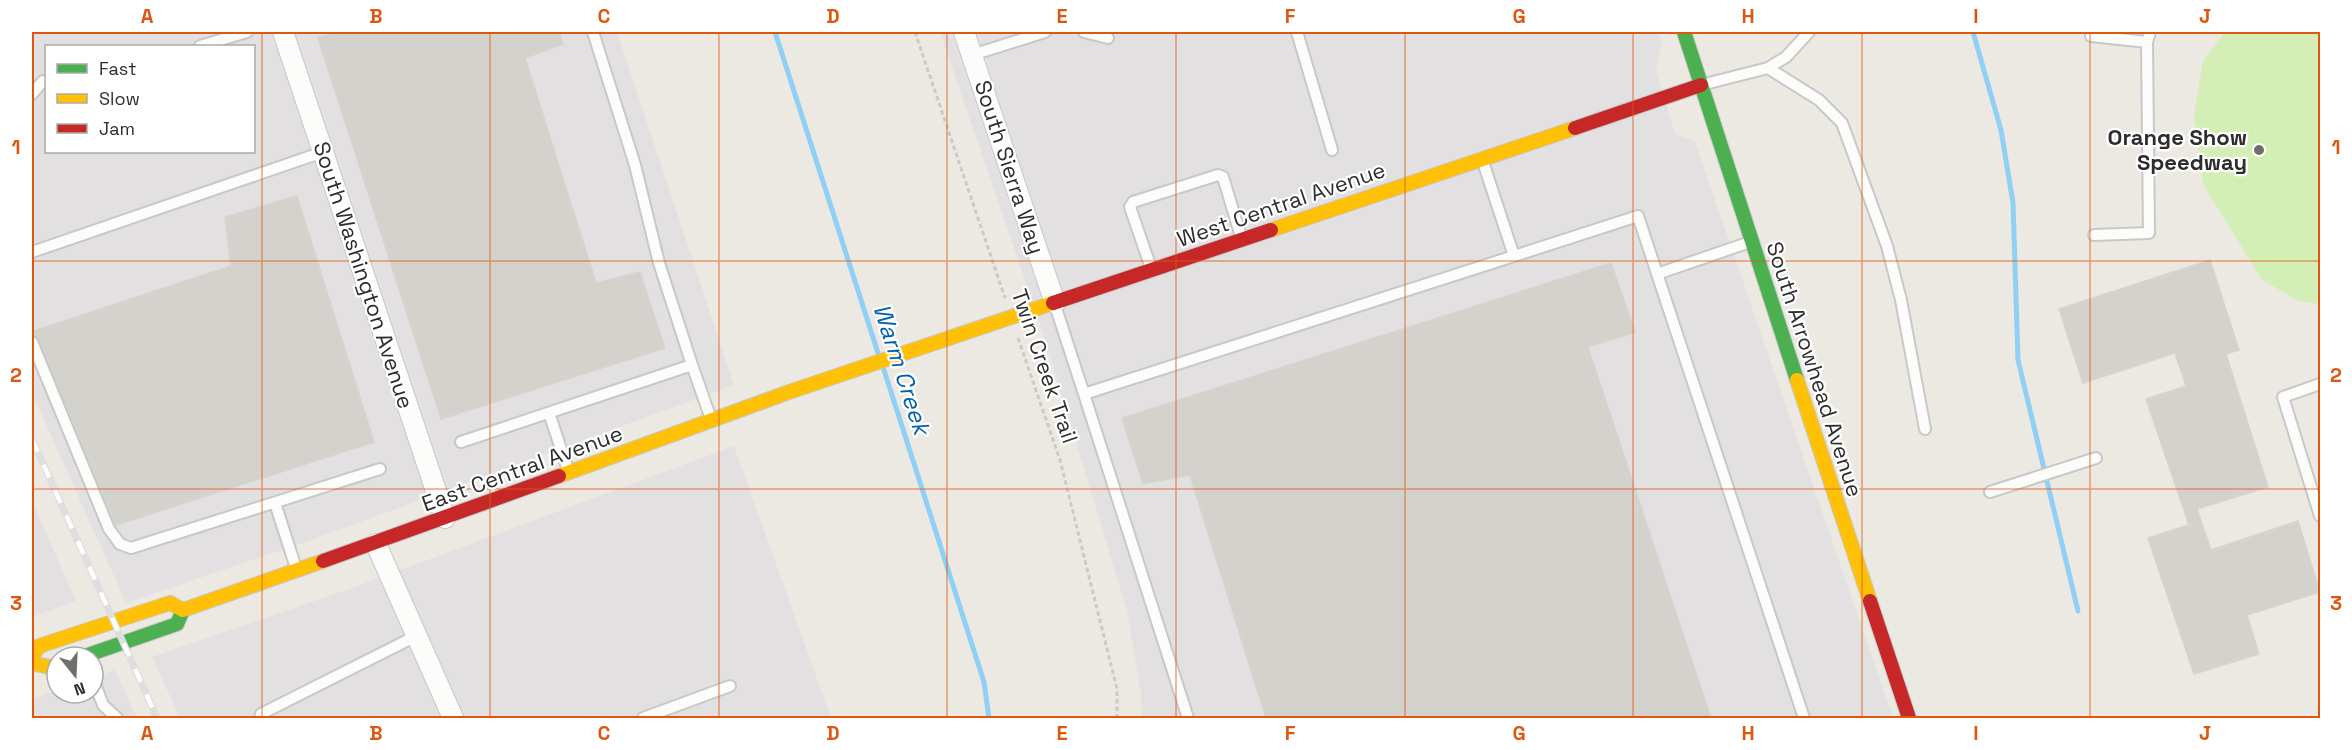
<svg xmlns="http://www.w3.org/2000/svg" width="2352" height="750" font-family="'Space Grotesk',sans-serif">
<rect width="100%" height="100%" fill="#ebe9e2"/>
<path fill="#e2e0e1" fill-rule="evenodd" d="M32,32H617L734,385L311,540L126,603L32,393ZM46,46H254V152H46Z
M940,32H1658L1662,45L1656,70L1675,134L1695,142L1893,718H1142L1141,693L1127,611L1042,330Z
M734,446L831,718H180L152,657L355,587Z
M32,501L76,601L32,617Z
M115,670L137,718H32V699L57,690V693H93V678Z"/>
<path fill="#d3efb5" d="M2225,32H2320V304L2299,301L2262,280L2203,184L2194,116L2203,61Z"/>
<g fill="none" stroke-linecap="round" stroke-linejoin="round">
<path stroke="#8fd0f4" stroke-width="5" d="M775,32L878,353
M1973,32L2001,130L2013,203L2018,360L2078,611
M884,370L984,682L989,718"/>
</g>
<path fill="#d4d2cd" stroke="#d6d4ce" stroke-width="1.5" d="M337,32H559L563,44L525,58L596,283L640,272L665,348L441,419L318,38Z
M297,196L374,442L116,525L34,331L231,266L225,217Z
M2210,260L2239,350L2226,354L2268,487L2197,509L2211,550L2298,521L2320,592L2247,615L2259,654L2194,674L2148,538L2189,525L2146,399L2186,386L2175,353L2083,383L2059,309Z
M1611,263L1635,332L1588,347L1711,718H1266L1190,475L1143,484L1122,418Z"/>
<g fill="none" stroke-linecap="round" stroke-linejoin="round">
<g stroke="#c8c8c8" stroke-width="14">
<path id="lane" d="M1084,32L1108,38
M1297,32L1332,150
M2091,36L2147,42
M200,46L247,32
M972,55L1045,32
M1768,68L1819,100L1842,123L1887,246L1901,300L1925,429
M1701,85L1768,68L1786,57L1809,32
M32,94L43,81
M1482,159L1514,256L1638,216L1804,718
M2094,235L2149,233L2147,42L2150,32
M32,252L323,152
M1151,268L1130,207L1133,202L1218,175L1223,177L1242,240
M1657,274L1750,242
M1055,305L1084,394L1514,256
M32,342L109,529L120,544L131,548L380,469
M692,365L711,419
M2320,384L2283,397L2320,516
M1084,394L1188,718
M549,413L569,473
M461,442L692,365L659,263L635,165L593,32
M1990,492L2096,458
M275,503L296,568
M93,679L103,705L117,718
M260,718L261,714L416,636
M643,718L730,686"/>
</g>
<g stroke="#c8c8c8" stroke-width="22">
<path id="street" d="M283,32L445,518
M964,32L1055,303
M376,544L453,718"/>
</g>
<g stroke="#c8c8c8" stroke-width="16">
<path id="fast" d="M1684,32L1797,380
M82,657L177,624L183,610"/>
</g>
<g stroke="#c8c8c8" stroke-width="16">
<path id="slow" d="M1271,230L1575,128
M1797,380L1870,601
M559,476L789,392L1053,303
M32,657L39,646L170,603L183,610L323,561
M32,663L49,667L57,665"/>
</g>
<g stroke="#c8c8c8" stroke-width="16">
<path id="jam" d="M1575,128L1701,85
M1053,303L1271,230
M323,561L559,476
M1870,601L1909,718"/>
</g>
<path stroke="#cacac9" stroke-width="3" stroke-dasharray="4.5 3" stroke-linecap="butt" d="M915,32L1005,298
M1018,338L1060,460L1117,689V718"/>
<use href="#lane" stroke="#fcfcfb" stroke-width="10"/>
<use href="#street" stroke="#fcfcfb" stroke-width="20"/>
<use href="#fast" stroke="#4caf50" stroke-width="14"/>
<use href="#slow" stroke="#ffc107" stroke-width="14"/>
<use href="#jam" stroke="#c62828" stroke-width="14"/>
<g stroke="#dedee0" stroke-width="7">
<path id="rail" d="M32,439L157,718"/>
</g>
<use href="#rail" stroke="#fff" stroke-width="4.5" stroke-dasharray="14" stroke-linecap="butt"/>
</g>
<path fill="none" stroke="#df570e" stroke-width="1.5" stroke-opacity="0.55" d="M262,32V718M490,32V718M719,32V718M947,32V718M1176,32V718M1405,32V718M1633,32V718M1862,32V718M2090,32V718M32,261H2320M32,489H2320"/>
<circle fill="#706f6c" stroke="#fff" stroke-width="2" cx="2259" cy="150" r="6"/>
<g text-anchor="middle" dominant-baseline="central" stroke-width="4.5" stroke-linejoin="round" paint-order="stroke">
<g font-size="22" font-weight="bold" fill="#2d2d2d" stroke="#fff" text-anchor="end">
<text x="2247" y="137">Orange Show<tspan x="2247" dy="25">Speedway</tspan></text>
</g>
<g font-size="22" fill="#2d2d2d" stroke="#fff">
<text transform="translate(1010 167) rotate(72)">South Sierra Way</text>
<text transform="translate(1281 204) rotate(-19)">West Central Avenue</text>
<text transform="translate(364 275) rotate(72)">South Washington Avenue</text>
<text transform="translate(1045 366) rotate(71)">Twin Creek Trail</text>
<text transform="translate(1815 369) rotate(72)">South Arrowhead Avenue</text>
<text transform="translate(522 468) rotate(-20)">East Central Avenue</text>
</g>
<g font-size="24" font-style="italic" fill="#0061ad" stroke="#fff">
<text transform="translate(902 369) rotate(72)">Warm Creek</text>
</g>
</g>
<rect width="2352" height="750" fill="none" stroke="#ffffff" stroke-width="66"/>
<rect x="45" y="45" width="210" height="108" fill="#ffffff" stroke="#ababab" stroke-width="1.5"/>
<rect x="57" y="64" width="30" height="9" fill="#4caf50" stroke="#ababab" stroke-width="1.5"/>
<text x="99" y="75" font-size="18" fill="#2d2d2d">Fast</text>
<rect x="57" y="94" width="30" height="9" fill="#ffc107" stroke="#ababab" stroke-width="1.5"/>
<text x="99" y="105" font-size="18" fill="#2d2d2d">Slow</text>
<rect x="57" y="124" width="30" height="9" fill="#c62828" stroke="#ababab" stroke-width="1.5"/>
<text x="99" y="135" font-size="18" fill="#2d2d2d">Jam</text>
<g transform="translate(75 675) rotate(162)"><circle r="28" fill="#ffffff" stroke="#ababab" stroke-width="1.5"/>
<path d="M0-4.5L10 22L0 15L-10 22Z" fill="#706f6c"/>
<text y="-9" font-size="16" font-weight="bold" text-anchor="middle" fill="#2d2d2d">N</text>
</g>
<rect x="33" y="33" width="2286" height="684" fill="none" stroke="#df570e" stroke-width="2"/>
<g font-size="20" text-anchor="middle" font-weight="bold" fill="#df570e">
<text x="147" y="23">A</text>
<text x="376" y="23">B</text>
<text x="604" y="23">C</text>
<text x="833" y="23">D</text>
<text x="1062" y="23">E</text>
<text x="1290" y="23">F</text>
<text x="1519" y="23">G</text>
<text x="1748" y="23">H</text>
<text x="1976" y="23">I</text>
<text x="2205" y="23">J</text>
<text x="16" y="154">1</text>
<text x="2336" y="154">1</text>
<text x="16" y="382">2</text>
<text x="2336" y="382">2</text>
<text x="16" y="610">3</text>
<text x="2336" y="610">3</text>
<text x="147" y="740">A</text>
<text x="376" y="740">B</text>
<text x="604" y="740">C</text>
<text x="833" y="740">D</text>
<text x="1062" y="740">E</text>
<text x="1290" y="740">F</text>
<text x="1519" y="740">G</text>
<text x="1748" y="740">H</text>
<text x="1976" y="740">I</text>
<text x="2205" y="740">J</text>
</g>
</svg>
